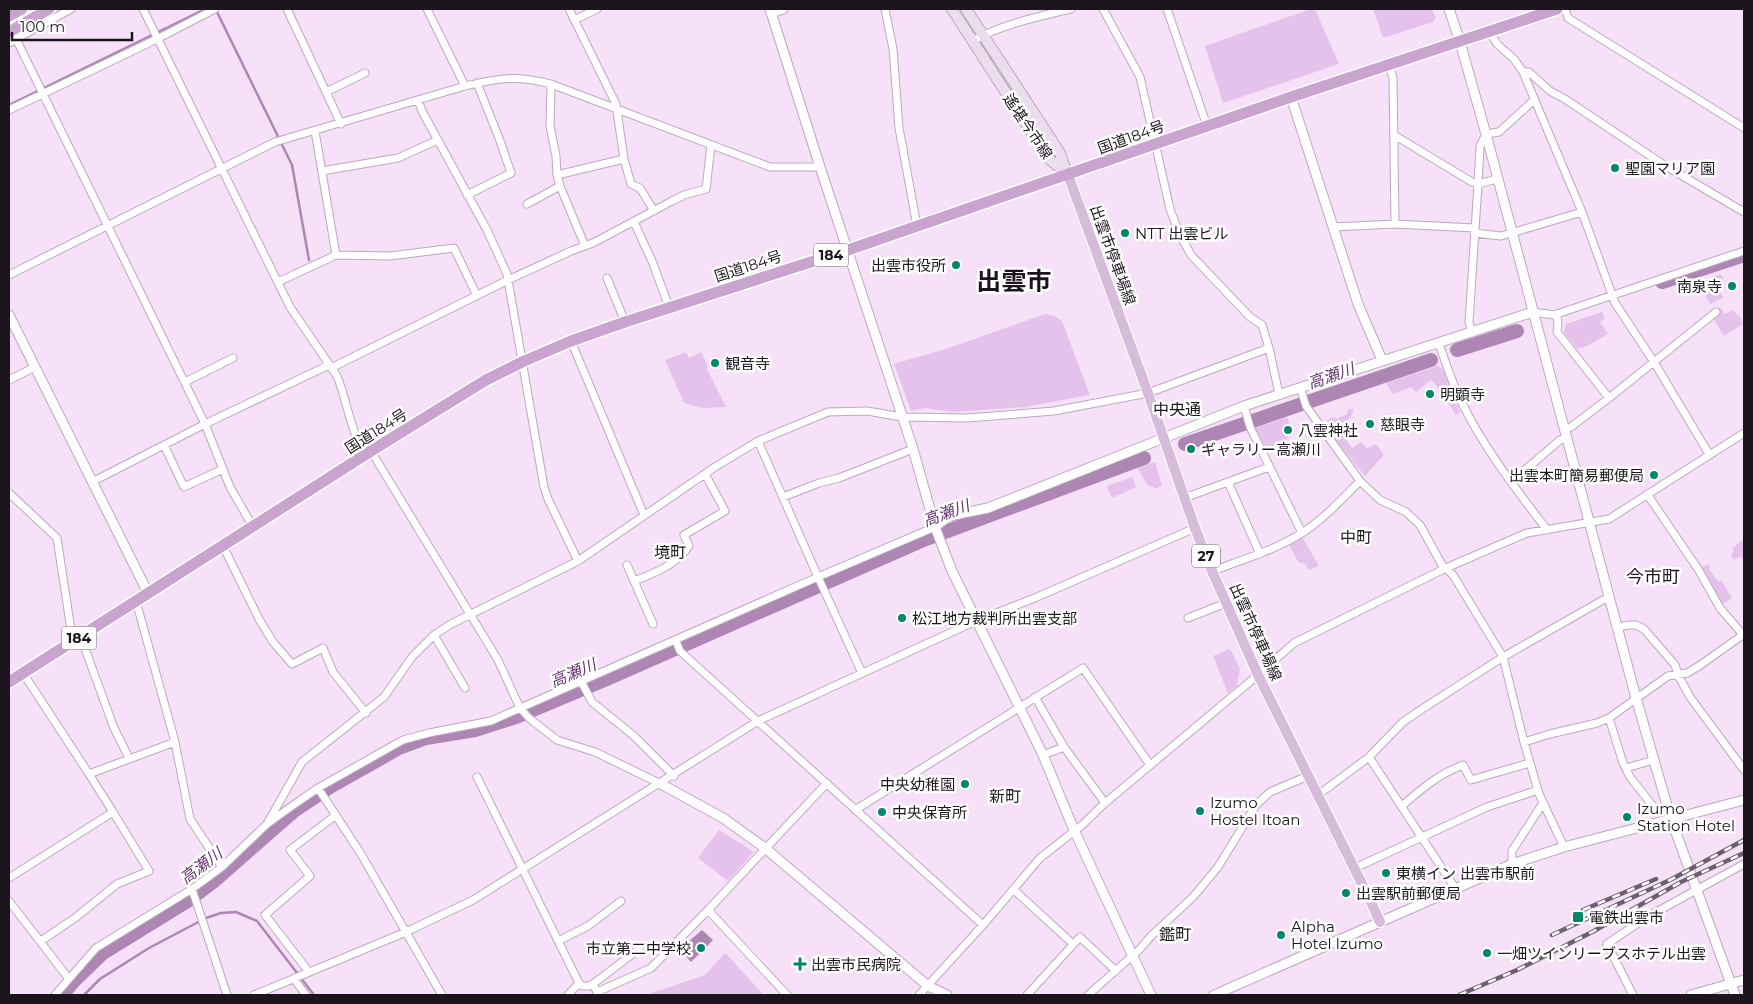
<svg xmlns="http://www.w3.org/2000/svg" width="1753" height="1004" font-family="Montserrat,'Noto Sans JP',sans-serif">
<rect width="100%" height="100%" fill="#f6e1f9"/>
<path fill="#e5c2eb" d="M1311,9H1315L1339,64L1223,103L1205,46Z
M1373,9H1432L1436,18L1433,22L1383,38Z
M1721,274L1724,281L1717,284L1723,298L1710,304L1699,283Z
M1720,307L1725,314L1732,310L1740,317L1743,324L1724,336L1713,318L1719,314V308Z
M1602,312L1605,318L1600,322L1608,334L1587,346L1577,349L1564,333L1566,324Z
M1045,314L1054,316L1062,321L1090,395L1025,407L953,412L926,408L911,411L894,364L949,348Z
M686,352L689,358L701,352L707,364V369L726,407L702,408L684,403L665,360Z
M1438,366L1443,369L1451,392L1460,412L1456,415C1447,402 1441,390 1431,380L1416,392L1411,387L1393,394L1386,383Z
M1348,409H1354L1351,417L1337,427L1352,448L1361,442L1367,448L1376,444L1384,455L1365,476L1323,425L1327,420L1333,417L1336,419L1347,414Z
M1287,417L1290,425L1287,439L1270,450L1264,445L1255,428Z
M1155,462L1162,485L1156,489L1148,485L1137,468Z
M1132,477L1136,487L1112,498L1107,486Z
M1301,535L1319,566L1309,570L1306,564L1298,562L1288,542Z
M1744,538V561L1741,556L1734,560L1731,555L1734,551L1732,549Z
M1708,564L1710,567L1709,569L1718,581L1721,580L1732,598L1721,605L1700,569Z
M1230,649L1240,669L1237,686L1228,693L1213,656Z
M719,830L754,852L728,881L698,858Z
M725,953L764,995H646L705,975Z"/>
<path fill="#ad86b4" d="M702,930L713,940L691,962L680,949Z"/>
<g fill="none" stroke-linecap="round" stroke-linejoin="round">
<path stroke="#ad86b4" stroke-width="2.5" d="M216,10L292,165L309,260
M9,105L205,9
M84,995L100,979L149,948L206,918L221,913L236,912L257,921L314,995"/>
<path stroke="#ad86b4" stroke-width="14" d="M1662,282L1744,255
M1457,350L1517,331
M1185,444L1431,360
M62,995L74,981L103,953L189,900L213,882L294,811L330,787L399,748L426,738L475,730L516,717L609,678L921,541L1144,458"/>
<g stroke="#bca8bf" stroke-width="9">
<path id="minor" d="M143,9L290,307L337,376C347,400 349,426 362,449L371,451L498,660L520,708L529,718L557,740L595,752L661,784
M287,9L341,124
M427,9L465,86
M569,9L616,104L624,159L631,184L640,188L654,211
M885,9L893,49L899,128L917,226
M1103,9L1140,77L1170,209L1179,233L1191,255L1250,317L1262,325L1269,348L1279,394
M1167,9L1207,126
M1565,9L1568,18L1744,128
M574,20L597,9
M1490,32L1497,44L1514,59L1523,72L1582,212L1615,303L1654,362L1709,454
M16,39L205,424L230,487L253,527
M973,41C996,26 1043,15 1071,9
M9,43L71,9
M1389,64L1393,78L1395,224
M1523,72H1529L1550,91L1565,99L1664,165L1744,212
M551,84L550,126L556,156L557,175L560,186L585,246
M326,92L365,73
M418,100L422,111L487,230L507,274L544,487L548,499L578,561
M9,110L157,39L215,9
M315,131L336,255
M1394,135L1472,182L1478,184L1480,146L1486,134L1499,132L1534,100
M322,171L398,158L438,140
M557,175L624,159
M467,195L511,173L499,138L477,83
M527,204L560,186
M634,222L652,261L669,307
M1333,227L1395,224L1474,228
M1474,233L1501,236L1582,212
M9,275L275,142L465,86C499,78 517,75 551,84L770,167H820
M607,278L625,322
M278,282L336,255L390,256L454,248L477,296
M1533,312L1554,315L1744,251
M1556,314L1558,322L1557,332L1609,398
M1472,333L1469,322L1478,184L1497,179
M571,341L644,515
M1439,344C1446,363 1452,383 1461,401C1483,447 1516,489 1547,530
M331,368L508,280L571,251L593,243L672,201L684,195L706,189L711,145
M9,380L35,367
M185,382L233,358
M1300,387L1306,406L1360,481L1380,500L1406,512L1420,525L1442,565L1453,575L1503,657L1524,742L1539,794L1564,847
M1244,406L1250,427L1302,533
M1564,429L1571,427L1609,398L1716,312
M758,441L818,577L862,673
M164,445L184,487L223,469
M92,482L205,424L329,365
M1228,482L1260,554
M1511,482L1560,440L1566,438
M9,493L57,538L71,630L84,646L114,728L129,758
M1647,494L1698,569L1720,608L1744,636
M783,497L819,483L839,478L913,449
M1184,498L1269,467
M223,546L259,619L273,642L292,664L323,648L333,672L366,713
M627,565L653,624
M1212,571C1242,560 1275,550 1302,533C1324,519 1342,499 1360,481
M634,581C655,573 676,565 689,546L684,535L725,511L705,474
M136,601L175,742L190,819L222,867
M1188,618L1226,603
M1618,627L1629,625H1636L1644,629L1675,665L1678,675L1690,697L1744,770
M434,635L465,688
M676,641L680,651L983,925
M23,673L89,774
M582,683L592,702L634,736L674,776
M1035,697L1064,747
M1609,718L1623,763L1630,777L1652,805
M1524,742L1550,734L1597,723L1609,718L1668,676L1687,673L1699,666L1744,634
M1043,755L1064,747L1105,803
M1369,757L1455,888
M1626,768L1654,760
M477,777L579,983L582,986H589L593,984L597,992L651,968L708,910L827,783
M318,788L361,854L442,995
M1318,795L1369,757L1403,722L1422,709L1503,657L1603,600L1610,598
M1402,806C1421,789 1439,774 1463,765L1471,780L1530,763
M855,810L1083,668L1150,765
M267,824L302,762L384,697L412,657L434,635L451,624L578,561L715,467L758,441L828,412L867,411L902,417L967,418L1054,411L1148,393L1269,348
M1512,864V851L1543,803
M1355,868L1487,807L1538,790
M9,878L113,812L89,774L175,742
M192,889L227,995
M1013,889L1073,944
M9,901L69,979
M708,910L787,995
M41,941L75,918L117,884L149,871L113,812
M558,941L588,926L621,901
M309,972L265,915L310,876L290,850L336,815
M294,979L306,995
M593,984L639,949
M55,995L96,948L192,889L222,867L267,824L292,806L318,788L403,740L429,733L491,721L818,577L935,527
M254,995L406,932L473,900L758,721L976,621L1037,597L1195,528
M568,995L579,983
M919,995L983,925L1040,858L1081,826L1105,803L1258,675L1294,643L1446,568L1527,533L1609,519L1744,433
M1027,995L1080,937L1116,971
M1088,995L1139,950L1151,936L1193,897L1218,867L1256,805L1270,792L1308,776
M1633,995L1607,944L1647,917L1744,864"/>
</g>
<g stroke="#bca8bf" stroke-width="11">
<path id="tertiary" d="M770,9L820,167L913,449L935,527L952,571L1043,755L1074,830L1151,995
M1449,9L1460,42L1486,134L1636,698L1671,819L1735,995
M771,13L783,9
M1291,97L1358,304L1382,360
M9,315L148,593
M935,527L949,516L988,508L1244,406L1533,312
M661,784L723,818L765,848L928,986L947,995
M1214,995L1512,864L1564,847L1744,800
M1691,995L1744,980"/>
</g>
<g stroke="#bca8bf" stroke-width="12">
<path id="secondary" d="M952,9L1048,158L1068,175
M966,9L1060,153L1067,174"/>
</g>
<g stroke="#fff" stroke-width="12">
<path id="primary" d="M1068,175L1148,393L1195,528L1212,571L1258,675L1371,902L1380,922"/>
</g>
<g stroke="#fff" stroke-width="14">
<path id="trunk" d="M9,16L22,9
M9,32L49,9
M9,682L371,451L486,380L522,362L571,341L625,322L848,250L1291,97L1557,9"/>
</g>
<use href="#minor" stroke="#fff" stroke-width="7"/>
<use href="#tertiary" stroke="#fff" stroke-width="9"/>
<use href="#secondary" stroke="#ebdded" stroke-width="10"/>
<use href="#primary" stroke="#d6bbdb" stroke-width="10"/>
<use href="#trunk" stroke="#c8a4cf" stroke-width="11"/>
<g stroke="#6c606f" stroke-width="4.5">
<path id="rail" d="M1583,910L1656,879
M1552,935L1672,879L1744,840
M1459,995L1517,970L1594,931L1681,882L1744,853"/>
</g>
<use href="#rail" stroke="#fff" stroke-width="2.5" stroke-dasharray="8" stroke-linecap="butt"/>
</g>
<g fill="#02876b" stroke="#fff" stroke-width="2">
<circle cx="1615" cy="168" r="5"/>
<circle cx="1125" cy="233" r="5"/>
<circle cx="956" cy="265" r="5"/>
<circle cx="1732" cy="286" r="5"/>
<circle cx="715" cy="363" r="5"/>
<circle cx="1430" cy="394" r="5"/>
<circle cx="1370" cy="424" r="5"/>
<circle cx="1288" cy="430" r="5"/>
<circle cx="1191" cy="449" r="5"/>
<circle cx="1654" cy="475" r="5"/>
<circle cx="902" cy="618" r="5"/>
<circle cx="965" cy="784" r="5"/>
<circle cx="1200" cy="811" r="5"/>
<circle cx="882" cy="812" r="5"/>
<circle cx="1627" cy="817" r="5"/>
<circle cx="1386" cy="873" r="5"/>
<circle cx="1346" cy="893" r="5"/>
<rect x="1572" y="911" width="12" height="12" rx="2.5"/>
<circle cx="1281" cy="935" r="5"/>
<circle cx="701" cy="948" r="5"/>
<circle cx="1487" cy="953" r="5"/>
<path d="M797.5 956.5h5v5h5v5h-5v5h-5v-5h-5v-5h5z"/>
</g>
<g text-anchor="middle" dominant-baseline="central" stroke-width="5" stroke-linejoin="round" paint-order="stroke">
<g fill="#fff" stroke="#605b62" stroke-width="1">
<rect x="813.5" y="243.5" width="35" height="23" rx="4"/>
<rect x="1192" y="544.5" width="28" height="23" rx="4"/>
<rect x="61.5" y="626.5" width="35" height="23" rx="4"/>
</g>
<g font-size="14" font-weight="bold" fill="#1c151e">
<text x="831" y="255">184</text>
<text x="1206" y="556">27</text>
<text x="79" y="638">184</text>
</g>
<g font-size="15" fill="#1c151e" stroke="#fff">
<text transform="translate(1028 126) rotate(56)">遙堪今市線</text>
<text transform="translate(1131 137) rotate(-20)">国道184号</text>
<text transform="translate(1113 255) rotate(70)">出雲市停車場線</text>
<text transform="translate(748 266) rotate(-18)">国道184号</text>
<text transform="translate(376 431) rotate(-32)">国道184号</text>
<text transform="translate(1256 632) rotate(66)">出雲市停車場線</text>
</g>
<g font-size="15" fill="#1c151e" stroke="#fff" text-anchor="start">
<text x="1625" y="168">聖園マリア園</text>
<text x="1135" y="233">NTT 出雲ビル</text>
<text x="946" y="265" text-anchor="end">出雲市役所</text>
<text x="1722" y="286" text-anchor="end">南泉寺</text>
<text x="725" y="363">観音寺</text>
<text x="1440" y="394">明顕寺</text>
<text x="1380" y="424">慈眼寺</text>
<text x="1298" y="430">八雲神社</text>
<text x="1201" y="449">ギャラリー高瀬川</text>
<text x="1644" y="475" text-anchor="end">出雲本町簡易郵便局</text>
<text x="912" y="618">松江地方裁判所出雲支部</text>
<text x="955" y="784" text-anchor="end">中央幼稚園</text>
<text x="1210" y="802">Izumo<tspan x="1210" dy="17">Hostel Itoan</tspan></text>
<text x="1637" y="808">Izumo<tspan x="1637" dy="17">Station Hotel</tspan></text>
<text x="892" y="812">中央保育所</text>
<text x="1396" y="873">東横イン 出雲市駅前</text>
<text x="1356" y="893">出雲駅前郵便局</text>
<text x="1589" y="917">電鉄出雲市</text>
<text x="1291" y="926">Alpha<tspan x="1291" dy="17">Hotel Izumo</tspan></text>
<text x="691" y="948" text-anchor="end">市立第二中学校</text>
<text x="1497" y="953">一畑ツインリーブスホテル出雲</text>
<text x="811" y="964">出雲市民病院</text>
</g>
<g font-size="16" font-style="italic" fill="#673570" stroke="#fff">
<text transform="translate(1331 376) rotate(-19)">高瀬川</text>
<text transform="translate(946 513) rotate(-20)">高瀬川</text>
<text transform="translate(573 673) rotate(-23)">高瀬川</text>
<text transform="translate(201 866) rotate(-37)">高瀬川</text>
</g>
<g font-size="16" fill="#1c151e" stroke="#fff">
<text x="1177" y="409">中央通</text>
<text x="1356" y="537">中町</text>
<text x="670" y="552">境町</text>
<text x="1005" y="796">新町</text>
<text x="1175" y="934">鑑町</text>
</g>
<g font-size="18" fill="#1c151e" stroke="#fff">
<text x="1653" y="577">今市町</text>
</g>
<g font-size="25" font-weight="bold" fill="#1c151e" stroke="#fff">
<text x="1014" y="281">出雲市</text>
</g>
</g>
<rect width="1753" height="1004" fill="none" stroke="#1c151e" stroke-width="20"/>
<path d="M12 32v8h120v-8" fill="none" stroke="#1c151e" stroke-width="2.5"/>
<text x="20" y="32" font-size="15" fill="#1c151e" stroke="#ffffff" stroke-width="4" paint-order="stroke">100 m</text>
</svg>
